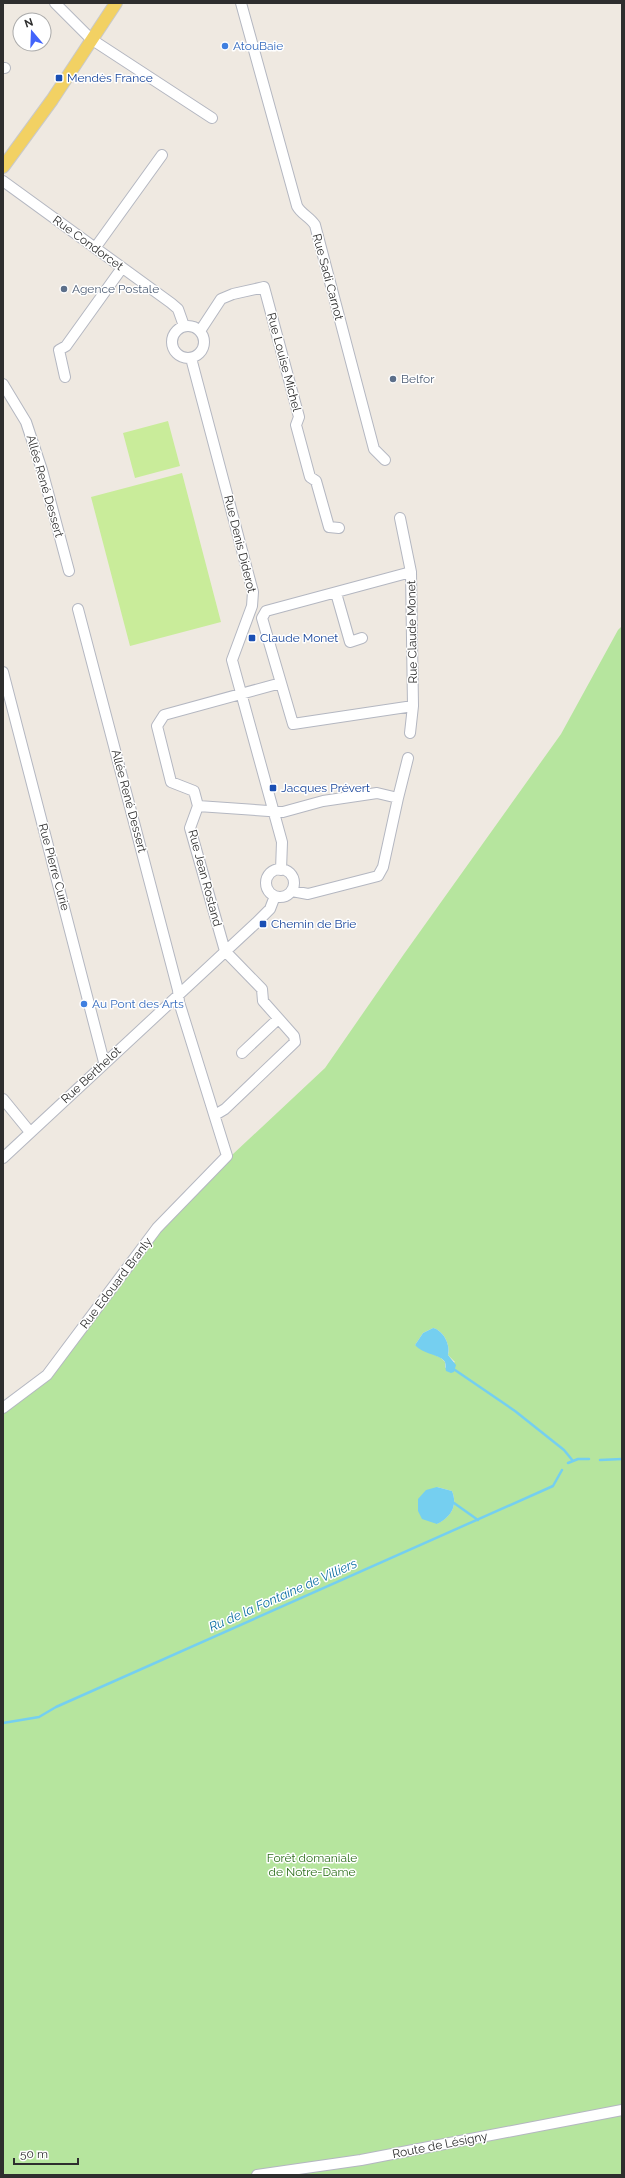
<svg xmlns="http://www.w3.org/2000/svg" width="625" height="2178" font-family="Raleway,sans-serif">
<rect width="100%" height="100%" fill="#efe9e1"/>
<path fill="#b6e59e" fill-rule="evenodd" d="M622,626V2175H3V1412L47,1378L155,1227L325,1068L404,954L561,734L618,630ZM433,1328C443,1330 451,1345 448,1355L455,1362L445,1368V1362L441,1358L415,1345L423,1333ZM437,1487L452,1491C458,1506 451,1517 437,1524Z"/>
<path fill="#c9ec9a" d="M168,421L180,466L135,478L123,433Z
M182,473L221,622L130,646L91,497Z"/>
<path fill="#75cff0" d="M433,1328C443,1330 451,1345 448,1355L456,1365L454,1372L451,1373L446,1371C445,1368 446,1365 445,1362C442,1355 422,1354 415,1345L423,1333Z
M437,1487L452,1491C458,1506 451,1517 437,1524L422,1519L418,1511V1499L426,1490Z"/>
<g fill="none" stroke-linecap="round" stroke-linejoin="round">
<path stroke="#75cff0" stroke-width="2.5" d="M455,1370L515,1411L564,1450L573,1461
M600,1460L622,1459
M568,1463L578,1459H589
M454,1503L478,1520
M3,1723L39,1717L56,1707L553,1486L562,1470"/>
<g stroke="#b4b7c1" stroke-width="12">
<path id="minor" d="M55,3L91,39L212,118
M241,3L297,206C301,214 310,217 315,225L374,449L385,460
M3,68H5
M3,181L171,303L178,309L184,326
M95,248L162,155
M172 342a16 16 0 1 1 32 0a16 16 0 1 1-32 0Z
M200,331L221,299L233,294L264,287L299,417L296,425L310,477L316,481L329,527L339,528
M191,358L253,592L252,606L232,660L282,842L281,870
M65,377L59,350L66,346L122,268
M3,384L26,422L42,470L69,571
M400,518L411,572
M336,593L350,642L362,638
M3,672L104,1062
M410,733L413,706L411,572L266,611L262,618L293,724L413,706
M398,798L408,758
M198,806L283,812L323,801L377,793L398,798L383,867L378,876L308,894L292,891
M266 883a14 14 0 1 1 28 0a14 14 0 1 1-28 0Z
M242,1053L278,1019
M3,1099L30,1132
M215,1115L225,1109L295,1042L294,1036L263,1001L262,989L225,951L190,828L198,806L194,791L171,782L157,726L164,715L281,683
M3,1158L256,923L270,909L275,896
M3,1408L47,1375L157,1228L227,1156L179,1002L178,990L78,609
M257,2175L361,2160L622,2110"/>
</g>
<g stroke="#c9c9c9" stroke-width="14">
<path id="major" d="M3,167L52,100L116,3"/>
</g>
<use href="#minor" stroke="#fff" stroke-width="10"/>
<use href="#major" stroke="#f2d163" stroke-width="12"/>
</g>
<g fill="#3f7fe0" stroke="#fff" stroke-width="1.5">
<circle cx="225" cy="46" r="4"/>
<circle cx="84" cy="1004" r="4"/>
</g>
<g fill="#1a4fb4" stroke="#fff" stroke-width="1.5">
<rect x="55" y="74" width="8" height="8" rx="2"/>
<rect x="248" y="634" width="8" height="8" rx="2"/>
<rect x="269" y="784" width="8" height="8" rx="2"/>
<rect x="259" y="920" width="8" height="8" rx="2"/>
</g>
<g fill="#5c6f8a" stroke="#fff" stroke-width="1.5">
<circle cx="64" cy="289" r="4"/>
<circle cx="393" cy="379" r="4"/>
</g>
<g text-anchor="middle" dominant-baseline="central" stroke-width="3" stroke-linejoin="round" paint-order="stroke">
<g font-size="12" fill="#366cbe" stroke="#fff" text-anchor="start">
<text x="233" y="46">AtouBaie</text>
<text x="92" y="1004">Au Pont des Arts</text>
</g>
<g font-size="12" fill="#164399" stroke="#fff" text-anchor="start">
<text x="67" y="78">Mendès France</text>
<text x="260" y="638">Claude Monet</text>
<text x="281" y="788">Jacques Prévert</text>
<text x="271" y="924">Chemin de Brie</text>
</g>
<g font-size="12" fill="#2e2e2e" stroke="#fff">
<text transform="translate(88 243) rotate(36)">Rue Condorcet</text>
<text transform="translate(328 277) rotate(75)">Rue Sadi Carnot</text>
<text transform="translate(284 362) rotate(75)">Rue Louise Michel</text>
<text transform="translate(45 486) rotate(74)">Allée René Dessert</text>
<text transform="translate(240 544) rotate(76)">Rue Denis Diderot</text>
<text transform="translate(412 632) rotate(-91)">Rue Claude Monet</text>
<text transform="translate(129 801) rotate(75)">Allée René Dessert</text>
<text transform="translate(54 867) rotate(75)">Rue Pierre Curie</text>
<text transform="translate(205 878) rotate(75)">Rue Jean Rostand</text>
<text transform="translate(91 1075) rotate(-43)">Rue Berthelot</text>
<text transform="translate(116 1283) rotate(-53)">Rue Edouard Branly</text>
<text transform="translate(440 2145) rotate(-11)">Route de Lésigny</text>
</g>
<g font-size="12" fill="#4e5e75" stroke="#fff" text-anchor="start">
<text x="72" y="289">Agence Postale</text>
<text x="401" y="379">Belfor</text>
</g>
<g font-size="12" fill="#2c6e1b" stroke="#fff">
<text x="312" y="1858">Forêt domaniale<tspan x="312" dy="14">de Notre-Dame</tspan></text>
</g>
<g font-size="13" font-style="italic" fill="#0d6fa3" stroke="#fff">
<text transform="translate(283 1595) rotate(-24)">Ru de la Fontaine de Villiers</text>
</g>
</g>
<rect width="625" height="2178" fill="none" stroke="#2e2e2e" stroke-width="8"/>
<g transform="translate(32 32) rotate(341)"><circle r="19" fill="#ffffff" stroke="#ababab"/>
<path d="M0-3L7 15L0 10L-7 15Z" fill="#4264fb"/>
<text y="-6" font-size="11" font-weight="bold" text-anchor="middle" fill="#2e2e2e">N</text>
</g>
<path d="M14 2158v6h64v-6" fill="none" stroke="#2e2e2e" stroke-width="2"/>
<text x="20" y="2158" font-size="12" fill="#2e2e2e" stroke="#ffffff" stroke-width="3" paint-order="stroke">50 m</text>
</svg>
